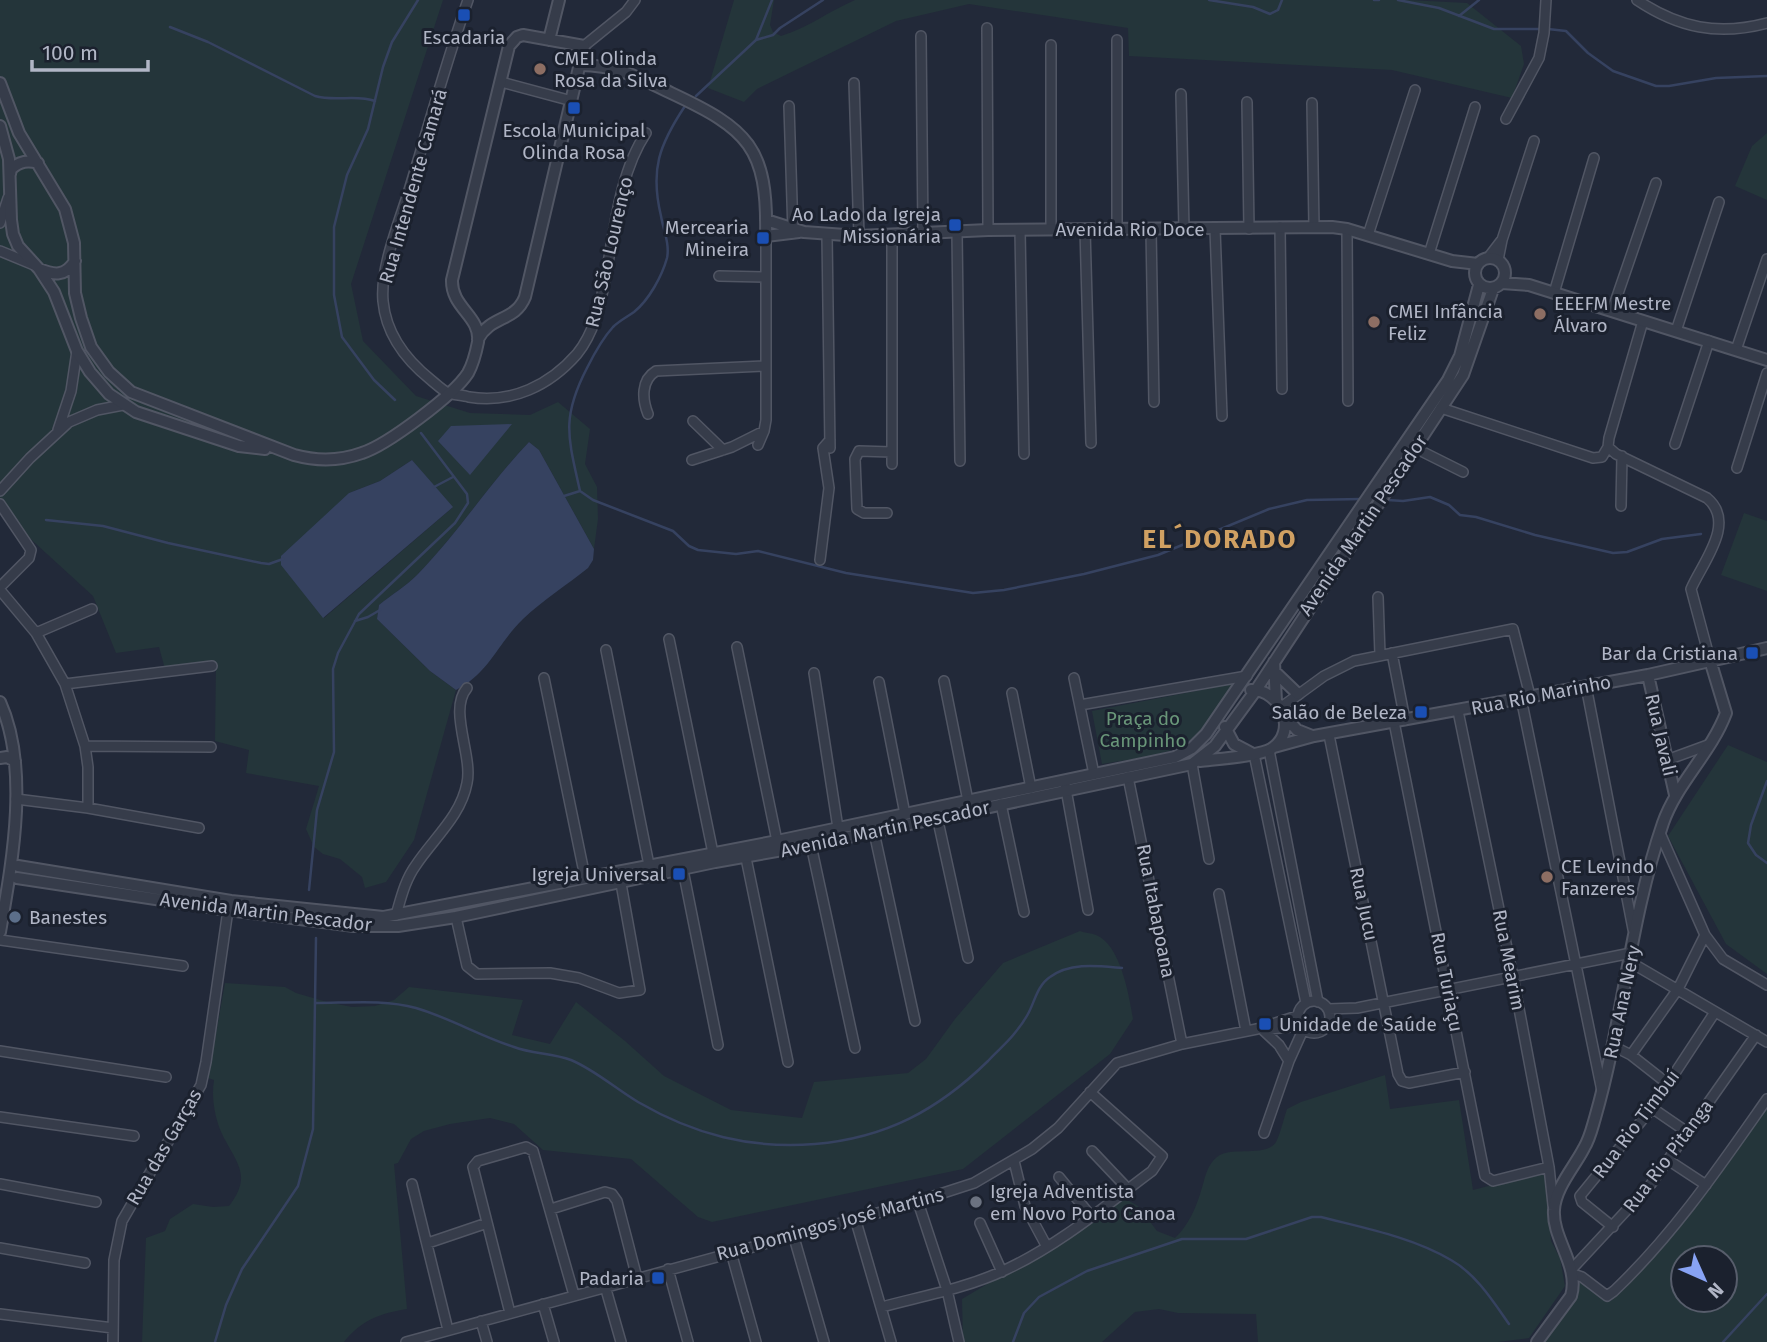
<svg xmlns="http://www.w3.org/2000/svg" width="1767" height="1342" font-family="'Fira Sans',sans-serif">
<rect width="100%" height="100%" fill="#222939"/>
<path fill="#24353a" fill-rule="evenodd" d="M0,0H443L351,284L363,341L416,396L470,413L530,415L558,402L590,429L585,464L597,487L598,519L594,549L539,450L529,442C489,484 458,533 417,575C406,586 391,595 379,605L377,619L430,671L456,690L414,840L386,882L365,888L362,877L340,859L323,854L314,847L306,829L319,786L246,773L249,750L215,741L216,663L165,669L159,647L116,653L93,596L0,511ZM412,460L452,508L324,618L349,493L380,481Z
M734,0H774L770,25L773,32L781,36C808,28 829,11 855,0H1408L1467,3L1521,46L1524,64L1512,98L1392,70L1129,56L1128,28L969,4L896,21L757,89L744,102L708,88Z
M1767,133V200L1735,186L1752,146Z
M1744,513L1767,521V591L1721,575Z
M1237,683C1225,699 1215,719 1201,732C1176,757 1134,758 1102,764L1092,711Z
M1728,745L1767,762V974L1726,944L1668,836Z
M1080,931C1085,933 1091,933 1096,935C1121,945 1129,996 1133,1019L1110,1054L963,1169L712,1222L698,1217L631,1159L543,1150L514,1124L490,1118L450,1124L424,1131L411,1139L398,1163L394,1164L407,1309C381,1313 361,1320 344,1342H142L146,1238L165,1231L170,1219L193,1204L213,1207L229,1206C251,1177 239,1166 224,1138C215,1121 211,1098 214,1080L208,1078L225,983L285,987L296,993L327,1002L352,1007L375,1006L394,1000L409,987L523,1000L512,1035L550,1044L576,1002L625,1041L664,1076L731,1110L802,1118L814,1082L908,1073L926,1059L955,1019L1003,963Z
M1385,1075L1390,1109L1459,1100L1473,1190L1546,1171L1551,1241L1560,1258L1565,1286L1529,1338L1498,1342H1258L1256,1314L1178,1313L1159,1309L1135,1312L1102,1342H963L962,1299L1048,1248L1124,1198L1138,1206L1157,1231L1175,1238C1188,1226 1196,1208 1201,1191C1205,1179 1206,1166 1217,1157C1231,1145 1269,1159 1277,1140C1280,1134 1284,1118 1287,1109L1301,1102Z
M1767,1106V1342H1539L1569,1305L1582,1278L1611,1301L1673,1233ZM1683,1258H1725V1300H1683Z"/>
<path fill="#364260" d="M512,424L470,475L438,441L451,426Z
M529,442L539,450L594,549L593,560L588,568C567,585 543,600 523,619C497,644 490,672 456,690L430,671L377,619L379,605C391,595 406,586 417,575C458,533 489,484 529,442Z
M412,460L453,507L323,618L281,565V556L349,493L380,481Z"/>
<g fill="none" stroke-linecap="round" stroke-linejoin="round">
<path stroke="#364260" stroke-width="2.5" d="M1209,0L1253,7L1270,14L1278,10L1282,0
M1374,0H1379
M1398,0L1439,8L1494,29H1539
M1459,16L1479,0
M170,27L208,42L315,96C335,102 356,94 375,101
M1548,29L1566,31L1588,53L1613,71L1656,86H1669L1716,78L1767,76
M756,40L772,0
M696,96L756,40L773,35L780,28L823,0
M685,106C659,145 650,170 661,216C663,229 670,244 667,258C662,276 649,300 634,312C627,317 619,321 613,327C602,339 594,354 587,368C561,418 568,437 580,491L593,500L673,531L689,546L698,550L736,554L758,551L846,573L973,593L1004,590L1084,574L1158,555L1269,509L1307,500L1361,499
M395,400L374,380L342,337L334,295V227L347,175L368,129L383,67L392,42L418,0
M434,487L453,477
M564,496L580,491
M1388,500L1403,501L1430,497L1449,505L1460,515L1476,517L1535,535L1613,553L1627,552L1662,539L1701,534
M46,520L103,526L168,543L261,563L269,564L283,559
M355,621L368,617L380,610
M1767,781L1751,825L1748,843L1756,855L1767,863
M309,890L317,810L334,752L333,669L338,653L359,614L455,523L468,503L467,494L421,433
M315,1003C348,1003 384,999 416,1008C450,1018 480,1036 514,1047C532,1054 552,1053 571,1060C595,1070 616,1089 638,1102C695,1135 750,1149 815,1144C886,1138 938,1110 988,1061C996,1052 1006,1044 1014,1034C1019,1028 1025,1020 1029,1012C1035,1000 1038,985 1050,977C1071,962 1098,966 1122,968
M215,1342L226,1305L242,1269L298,1186L313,1129L316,938
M1013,1342L1024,1313L1039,1297L1087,1271L1182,1239H1246L1312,1217H1321C1364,1228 1412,1237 1451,1260C1476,1274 1493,1301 1509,1324
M1723,1342L1767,1294"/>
<g stroke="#515664" stroke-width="12">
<path id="minor" d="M468,0C446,62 429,125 410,187C400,220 380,267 383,301C386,334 406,360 431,380C436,384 442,390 448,393C454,395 463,395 469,397C512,404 550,385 577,354C594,333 600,306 605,280C614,233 619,173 646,133
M1637,0C1679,28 1718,36 1767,23
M987,28L988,230
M921,36L923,233
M1051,45V229
M584,46L626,12L635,0
M501,82L572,101
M854,83L859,236
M1181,94L1184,229
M1247,102L1249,229
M1312,103L1314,227
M789,106L793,233
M1506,119L1539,58L1544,33L1546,0
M0,223L8,198
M1280,227L1282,389
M1085,229L1091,443
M1117,229V40
M1151,229L1154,402
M1215,229L1222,416
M1347,229L1348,401
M1020,230L1024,454
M957,233L960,461
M827,235L830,448
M1368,235L1415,90
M0,251L34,265
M1429,254L1475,107
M1488,258L1501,241
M1498,260L1502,240L1534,141
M719,276L765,277
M1554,293L1594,158
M1612,311L1656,183
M1643,321L1609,438L1608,447L1616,454L1707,498C1737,523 1702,563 1691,589L1710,660
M1676,331L1719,202
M1736,350L1767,259
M1441,408L1593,458L1602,457L1608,447
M648,414C642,399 641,380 656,371L764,366
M693,421L723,450
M58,430L71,391L77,351
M1675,444L1709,341
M758,445L764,431L766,420V236
M1415,448L1463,472
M692,460L732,447L764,431
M892,464V235
M1737,468L1767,373
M0,491L30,458L69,422L97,410L123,405
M0,504L31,550L29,558L0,587
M1621,506L1622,456
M887,513H864L857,509L855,459L859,451L892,452
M820,560L829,488L823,448L830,440
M0,590L36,633L65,684L85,746L88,767V808
M1378,597L1380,655
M36,633L92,609
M669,639L713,853
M737,647L777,841
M606,650L649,865
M1392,653L1405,720
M814,673L838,828
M544,678L585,877
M1074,678L1094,774
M944,681L968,801
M879,682L905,814
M65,684L212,666
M1586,686L1633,929
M1012,693L1031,788
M1521,698L1602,1091
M1080,705L1247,676
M1280,708L1324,676L1354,661L1513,629L1530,696
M1458,711L1513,977L1549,1167L1553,1205
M1394,722L1485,1176L1493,1181L1549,1167
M1329,735L1398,1074L1402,1081L1409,1083L1465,1072
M85,746L211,747
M1269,750L1318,1002
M1254,754L1306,1003
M1667,760L1708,745
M1192,764L1209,859
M1128,777L1182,1044
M1065,784L1088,910
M16,799L88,808L199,828
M1001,804L1024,912
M936,812L968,958
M874,832L915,1021
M811,845L855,1048
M746,858L788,1062
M683,870L718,1045
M1219,894L1246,1031
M396,915C401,898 405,880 416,865C433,839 461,816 467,783C473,755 448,710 467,688
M456,917L467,966L477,974L550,973L579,978L619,993L640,990L620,878
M1705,935L1723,959L1767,985
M0,940L183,966
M1630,962L1767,1042
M1298 1017a16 16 0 1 1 32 0a16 16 0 1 1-32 0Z
M1328,1009L1357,1008L1631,953
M1269,1029L1300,1026
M1263,1030L1279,1045L1289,1061
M1613,1046L1631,1055L1668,1084
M0,1051L166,1077
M1631,1055L1678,989L1705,935L1660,833
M1652,1108L1687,1132
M0,1117L134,1136
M1264,1133L1289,1061L1303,1030
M1092,1151L1128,1189
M1668,1160L1706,1185
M1014,1161L1025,1206L1047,1247
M1059,1177L1091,1216
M0,1184L96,1202
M412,1184L448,1330
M918,1202L947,1290L959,1342
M551,1209L605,1192L612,1194L617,1201L637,1278
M855,1218L891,1342
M980,1223L1002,1272
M1613,1227L1582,1202L1580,1196L1652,1108L1715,1012
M793,1234L824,1342
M428,1243L487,1223
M0,1248L85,1263
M731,1252L756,1342
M668,1269L688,1342
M1571,1270L1651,1184L1756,1035
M1573,1274L1582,1277L1607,1296L1614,1291C1674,1234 1720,1166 1767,1099
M605,1286L621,1342
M543,1304L554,1342
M882,1307C923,1296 967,1288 1005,1270C1059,1245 1105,1206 1152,1171L1162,1156L1090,1092
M510,1313L473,1167L478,1161L526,1147L533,1151L574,1295
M0,1314L113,1328
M481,1321L487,1342
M113,1342L114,1260L122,1221L201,1085L206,1062L228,910
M406,1342L903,1206L974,1183L1032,1149L1058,1128L1117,1063L1182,1044L1257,1029L1297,1016"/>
</g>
<g stroke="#515664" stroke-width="14">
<path id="tertiary" d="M549,40L559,0
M580,65C616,65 640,78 671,93C748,129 768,147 766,236L799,232
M0,83L19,133L65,209L74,243L75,293L81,318L91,347L109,372L131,392L294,455C316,461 340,461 362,453C387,445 454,395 468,373C473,364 476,352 478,342C481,316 451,308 452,280L509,46L517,37L523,35L584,46
M0,126L9,159L11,220L13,234L18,246L39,269L54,292L77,351L90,372L109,394L136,412L239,446L265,449
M10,174L11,169C20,161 28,160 38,163
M766,220L804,232L859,236L988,230L1332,227L1347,229L1452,261L1478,264
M1475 273a15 15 0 1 1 30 0a15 15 0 1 1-30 0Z
M39,269C54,275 65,277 75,261
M1502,283L1529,285L1767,360
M478,339C491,315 515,322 525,297L584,46
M1274,662L1276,701
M1273,670L1298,694
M1648,675L1675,795
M0,702C30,768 12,863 0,932
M1284,716L1297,730L1312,736
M1225,727L1234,744L1251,753
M1274,747L1314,736L1648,675L1767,648
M0,758L7,757L15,761
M1200,761C1217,759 1259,756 1271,749C1299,732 1281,689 1251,690
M18,866L231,901L383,917L777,841L1175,757L1192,748L1206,734L1448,380L1460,356L1479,285
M17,878L228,910L354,926H398L456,917L715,862L811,845L1192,764L1215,746L1256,690L1463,375L1493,289
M1537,1342L1571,1296C1580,1266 1552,1239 1554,1210C1555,1188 1575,1166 1584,1148C1590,1138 1592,1128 1595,1118C1623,1021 1630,919 1663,823C1677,783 1711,753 1726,713L1710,660"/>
</g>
<use href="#minor" stroke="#363c4a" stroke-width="9"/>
<use href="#tertiary" stroke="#363c4a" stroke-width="10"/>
</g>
<g fill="#1a4fb4" stroke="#1b212e" stroke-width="2.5">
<rect x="457" y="8" width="14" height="14" rx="3.5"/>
<rect x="567" y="101" width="14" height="14" rx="3.5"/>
<rect x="948" y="218" width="14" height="14" rx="3.5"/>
<rect x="756" y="231" width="14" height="14" rx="3.5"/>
<rect x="1745" y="646" width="14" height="14" rx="3.5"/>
<rect x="1414" y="705" width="14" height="14" rx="3.5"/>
<rect x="672" y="867" width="14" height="14" rx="3.5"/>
<rect x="1258" y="1017" width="14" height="14" rx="3.5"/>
<rect x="651" y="1271" width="14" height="14" rx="3.5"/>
</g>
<g fill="#8d6e63" stroke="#1b212e" stroke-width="2.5">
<circle cx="540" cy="69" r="7"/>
<circle cx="1540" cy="314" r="7"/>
<circle cx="1374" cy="322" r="7"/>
<circle cx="1547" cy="877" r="7"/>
</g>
<circle fill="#5c6f8a" stroke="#1b212e" stroke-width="2.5" cx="15" cy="917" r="7"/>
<circle fill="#6b7280" stroke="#1b212e" stroke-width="2.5" cx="976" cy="1202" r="7"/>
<g text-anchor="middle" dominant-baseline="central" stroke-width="6" stroke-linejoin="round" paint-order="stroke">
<g font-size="19" fill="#b1b6c6" stroke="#1b212e" text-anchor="start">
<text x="464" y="37" text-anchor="middle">Escadaria</text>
<text x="554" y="58">CMEI Olinda<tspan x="554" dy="22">Rosa da Silva</tspan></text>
<text x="574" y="130" text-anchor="middle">Escola Municipal<tspan x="574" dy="22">Olinda Rosa</tspan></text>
<text x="941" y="214" text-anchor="end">Ao Lado da Igreja<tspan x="941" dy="22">Missionária</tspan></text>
<text x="749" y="227" text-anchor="end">Mercearia<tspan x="749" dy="22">Mineira</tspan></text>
<text x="1554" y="303">EEEFM Mestre<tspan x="1554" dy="22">Álvaro</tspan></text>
<text x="1388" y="311">CMEI Infância<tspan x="1388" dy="22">Feliz</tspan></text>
<text x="1738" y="653" text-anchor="end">Bar da Cristiana</text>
<text x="1407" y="712" text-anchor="end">Salão de Beleza</text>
<text x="1561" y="866">CE Levindo<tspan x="1561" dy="22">Fanzeres</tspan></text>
<text x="665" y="874" text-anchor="end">Igreja Universal</text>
<text x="29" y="917">Banestes</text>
<text x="1279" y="1024">Unidade de Saúde</text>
<text x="990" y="1191">Igreja Adventista<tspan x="990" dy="22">em Novo Porto Canoa</tspan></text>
<text x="644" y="1278" text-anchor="end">Padaria</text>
</g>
<g font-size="19" fill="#b1b6c6" stroke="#1b212e">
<text transform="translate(413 186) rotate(-74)">Rua Intendente Camará</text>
<text x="1130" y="229">Avenida Rio Doce</text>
<text transform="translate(609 252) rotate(-77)">Rua São Lourenço</text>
<text transform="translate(1363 525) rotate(-56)">Avenida Martin Pescador</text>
<text transform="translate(1541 695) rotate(-11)">Rua Rio Marinho</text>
<text transform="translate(1661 735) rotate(77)">Rua Javali</text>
<text transform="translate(885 829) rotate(-12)">Avenida Martin Pescador</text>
<text transform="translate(1364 904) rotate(78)">Rua Jucu</text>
<text transform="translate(1156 911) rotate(79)">Rua Itabapoana</text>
<text transform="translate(266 912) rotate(7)">Avenida Martin Pescador</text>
<text transform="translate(1509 960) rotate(79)">Rua Mearim</text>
<text transform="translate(1447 982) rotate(79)">Rua Turiaçu</text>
<text transform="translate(1622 1002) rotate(-78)">Rua Ana Nery</text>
<text transform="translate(1636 1124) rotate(-53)">Rua Rio Timbuí</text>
<text transform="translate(164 1147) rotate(-60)">Rua das Garças</text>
<text transform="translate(1668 1156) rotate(-53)">Rua Rio Pitanga</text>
<text transform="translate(830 1224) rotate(-15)">Rua Domingos José Martins</text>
</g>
<g font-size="19" fill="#699679" stroke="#1b212e">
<text x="1143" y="718">Praça do<tspan x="1143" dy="22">Campinho</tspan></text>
</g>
<g font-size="26" font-weight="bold" letter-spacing="2" fill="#d0a062" stroke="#1b212e">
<text x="1220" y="539">EL´DORADO</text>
</g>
</g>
<g transform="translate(1704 1279) rotate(135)"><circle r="33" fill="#1b212e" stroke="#575d6b" stroke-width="2"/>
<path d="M0-5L12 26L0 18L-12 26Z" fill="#88a3f4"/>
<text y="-10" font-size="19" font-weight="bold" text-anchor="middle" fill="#b1b6c6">N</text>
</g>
<path d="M32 60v10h116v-10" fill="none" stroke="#b1b6c6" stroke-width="3.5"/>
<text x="42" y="60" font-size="21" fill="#b1b6c6" stroke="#1b212e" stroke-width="5" paint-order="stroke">100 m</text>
</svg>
